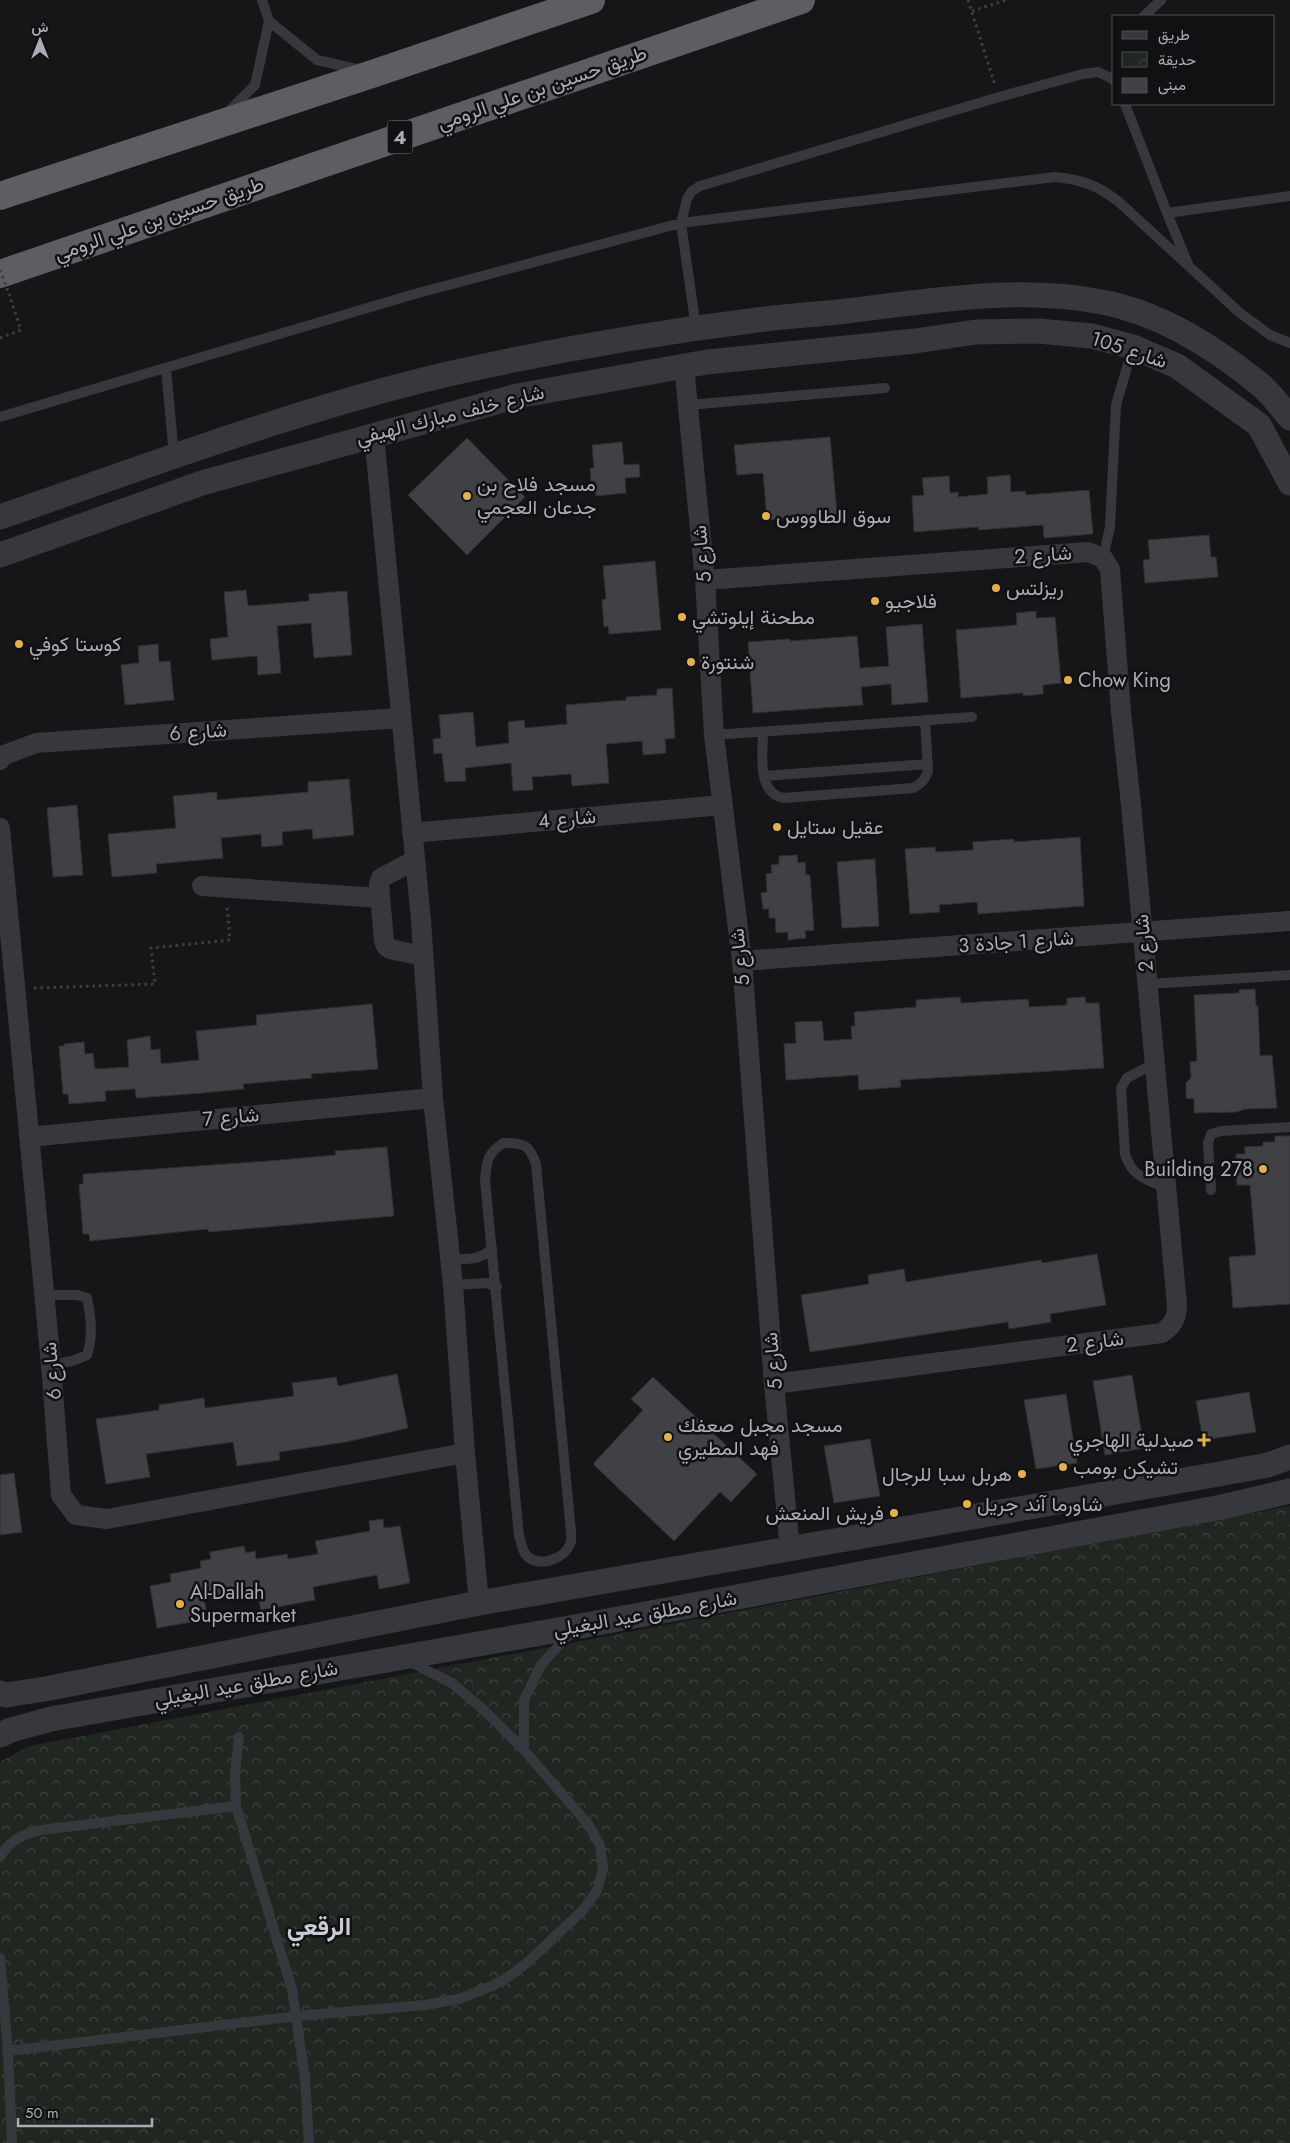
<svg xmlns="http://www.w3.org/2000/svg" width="1290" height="2143" font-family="Jost,Vazirmatn,sans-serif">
<defs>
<pattern id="park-crowns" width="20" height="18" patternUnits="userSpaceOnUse" patternTransform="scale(1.25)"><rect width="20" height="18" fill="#202721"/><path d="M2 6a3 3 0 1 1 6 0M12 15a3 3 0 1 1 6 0" fill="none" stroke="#3e443f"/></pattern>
</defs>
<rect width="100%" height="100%" fill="#161618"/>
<path fill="url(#park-crowns)" d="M1290,1506V2143H0V1762L30,1746Z"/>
<path fill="#404145" stroke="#303034" d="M830,437L837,514L767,520L763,473L737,475L734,445Z
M467,438L525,497L467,555L408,495Z
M622,442L624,465L639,464L640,477L625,478L626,493L596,496L595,481H591L590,468H594L592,445Z
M1010,475L1011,492L1025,491L1026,495L1089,490L1093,534L1044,538L1043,525L979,530L978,527L914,532L912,496L924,495L922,478L949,476L950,493L958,492V497L988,494L987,477Z
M1209,535L1211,557H1216L1218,577L1145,583L1143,560L1150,559L1148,540Z
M655,561L661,630L609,634L608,626L604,627L602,600L606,599L603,566Z
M246,590L248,606L309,601V594L347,591L352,655L314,658L311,623L277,626L281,673L258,675L257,656L212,660L210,639L228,637L224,592Z
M1036,611V618L1055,617L1061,683L1043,685V694L1023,696V693L961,698L956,630L1017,625L1016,613Z
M922,624L928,702L892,705L891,684L861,687L863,705L753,713L748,642L790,639V641L857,636L860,668L889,666L886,627Z
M158,644L159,662L170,661L174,700L125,705L121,665L139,663L138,646Z
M672,688L675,738L665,739L666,753L643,755L642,741L606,744L609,783L572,786L571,774L532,777L533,790L513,791L511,763L465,768L466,781L445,782L442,753L434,754L433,739L441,738L439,715L473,712L476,747L509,743L508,722L524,720L525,728L567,724L566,705L626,700V697L657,695V689Z
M349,779L354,835L313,839L312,829L282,832L283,845L262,847L261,834L221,838L223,858L156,864L157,873L112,877L108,834L176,828L173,796L217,792V800L308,792V782Z
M77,805L83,875L53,877L47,808Z
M1080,837L1084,906L978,914L977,902L939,905L940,912L910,914L905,849L935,847L936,852L973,850V842L1014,839V842Z
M797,855L798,863L805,862L806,875H810L814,930L805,931L806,938L788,940V932L776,933L775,918H769V909H763L761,893L767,892L766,874L772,873L771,865L779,864V856Z
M875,859L879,926L842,928L837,862Z
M1255,989L1256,1006H1258L1260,1056L1272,1055L1277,1108L1245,1109L1237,1112L1194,1113V1099L1186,1098V1083L1191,1078L1190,1062L1197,1061L1194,995L1239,993V990Z
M960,997L961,1003L1028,999L1029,1007L1067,1005V998L1085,997L1086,1003H1099L1104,1068L900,1080L901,1087L859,1090L858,1075L786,1080L784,1044L796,1043L795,1022L822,1021L824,1041L852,1039L851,1026H855L854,1012L916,1007V1000Z
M372,1004L378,1069L311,1074L312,1078L243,1084L244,1089L202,1093L136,1098L135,1089L105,1091L106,1101L69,1104L68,1094H63L59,1046H64V1044L84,1042L85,1054L93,1053L95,1069L129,1067L127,1040L150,1036L151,1050L160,1049L161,1064L199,1060L196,1031L257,1025L256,1015Z
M1275,1136H1290V1304L1233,1308L1229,1257L1256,1255L1250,1185H1237L1236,1154H1245V1147L1263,1146V1142H1275Z
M387,1147L394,1216L209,1232L208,1229L90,1241L89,1234H83L79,1184H83V1174L269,1161L336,1155L335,1151Z
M1097,1254L1106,1305L1050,1314L1051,1322L1009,1329L1008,1322L810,1352L801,1295L869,1284L868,1275L904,1269L906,1282L1041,1260L1042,1263Z
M397,1374L408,1428L346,1442L279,1452L280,1460L237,1466L233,1442L146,1454L150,1477L106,1484L96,1419L159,1410V1405L204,1398L205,1408L294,1396L292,1383L336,1377L338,1386Z
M1132,1375L1144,1448L1105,1455L1093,1381Z
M653,1377L757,1474L731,1502L720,1492L674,1541L593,1464L643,1410L631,1399Z
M1249,1392L1256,1432L1203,1440L1196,1401Z
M1066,1394L1077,1463L1036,1469L1024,1400Z
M870,1439L880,1496L834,1503L824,1446Z
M14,1473L22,1532L0,1535V1475Z
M383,1519L384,1528L400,1526L410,1583L379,1589L377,1575L313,1587L315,1600L261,1610L257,1590L204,1599L208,1619L157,1628L150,1586L171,1582L170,1574L201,1568L200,1561L211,1559L210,1552L244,1546L246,1553L255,1551L256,1559L287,1554L288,1559L318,1554L315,1541L370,1531L369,1521Z"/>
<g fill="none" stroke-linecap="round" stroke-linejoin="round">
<path stroke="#3d3f43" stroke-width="3" stroke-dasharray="2.5 4" stroke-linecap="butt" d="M968,0L995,85
M972,11L1006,0
M0,338L21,330L9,294
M34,988L155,984L151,948L230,940L227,905"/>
<path stroke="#37383d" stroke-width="10" d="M262,0L269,21L317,60L361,70
M1144,16L1161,0
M1125,104L1167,213L1188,264
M226,114L255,85L269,21
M1167,213L1290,196
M696,328L681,223L687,199L692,191L700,186L999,97L1083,74L1098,72L1111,78L1114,81
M166,368L174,456
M688,405L885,388
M0,417L411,295L681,223L1055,177C1083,180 1097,185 1119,202L1240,313L1270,335L1290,343
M1103,558L1110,527L1116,405L1133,347
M763,732C763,754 756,793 784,798L913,788C921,784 925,780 928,771L925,720
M714,735L972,717
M764,776L928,764
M1148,984L1290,975
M1155,1063L1127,1078L1121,1088L1125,1154C1131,1176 1147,1180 1166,1188
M503,1143C524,1143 529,1144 536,1164L571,1532C571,1536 572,1541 570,1544C564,1560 538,1568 526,1555C522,1550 521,1541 519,1536L485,1180C487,1160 487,1154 503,1143Z
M1211,1190L1208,1143L1211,1134L1221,1131L1290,1127
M451,1259C467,1259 480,1261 492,1248
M453,1285L487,1283L497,1287
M45,1295H77L87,1298C91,1316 93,1338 87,1355L72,1361L51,1365
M239,1737L235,1773L236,1806L292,1989L305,2078L309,2143
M524,1750V1700L541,1665L570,1633
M0,1857C9,1841 23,1834 41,1830L236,1806
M0,1958L8,2051L12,2143
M8,2051L297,2016L424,2005L459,1999L492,1986L511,1975L528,1962L583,1910L597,1891L603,1868L600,1845L588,1824L524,1750L485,1711L452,1683L408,1661"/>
<path stroke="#37383d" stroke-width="20" d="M684,366L705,580L714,735L742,961L774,1384L790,1549
M374,435L421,920L433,1098L453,1285L465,1453L479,1603
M705,580L1088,552L1103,558L1110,569L1121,712L1131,805L1177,1305C1177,1318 1173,1325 1162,1333L774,1384
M0,760L2,756L36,743L401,718
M0,828L51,1365L61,1495L76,1515L107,1519L465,1453
M412,833L722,805
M415,860L381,878L379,884L384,941L386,946L390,949L423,956
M202,886L380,898
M742,961L1290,921
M29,1137L433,1098"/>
<path stroke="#37383d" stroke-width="25" d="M0,517C148,466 295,410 448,374C550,351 653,333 757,320C784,316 811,315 838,312C925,302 1015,285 1102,302C1162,313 1217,349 1263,387C1273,396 1281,408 1290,418
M0,555L202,483L517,396L707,362L915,341L976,332L1038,331L1092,336L1133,347L1177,366L1259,425L1290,483
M0,1693L6,1695L45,1689L479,1603L1219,1474L1268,1465L1290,1457
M0,1735L11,1730L51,1719L575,1627L1222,1507L1290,1491"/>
<path stroke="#5c5e64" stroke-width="28" d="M0,196L375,73L591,0
M0,274L801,0"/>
<path stroke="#3d3f43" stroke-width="3" stroke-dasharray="2.5 4" stroke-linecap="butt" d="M0,270L9,294"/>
</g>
<g fill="#e5b241" stroke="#111113" stroke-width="2">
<circle cx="467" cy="496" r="5"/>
<circle cx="766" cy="516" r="5"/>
<circle cx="996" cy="588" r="5"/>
<circle cx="875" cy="601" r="5"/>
<circle cx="682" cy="617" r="5"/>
<circle cx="19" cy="644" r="5"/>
<circle cx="691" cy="662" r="5"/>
<circle cx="1068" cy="680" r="5"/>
<circle cx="777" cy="827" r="5"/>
<circle cx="1263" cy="1169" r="5"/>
<circle cx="668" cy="1437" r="5"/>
<path d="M1201.5 1432.5h5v5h5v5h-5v5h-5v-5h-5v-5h5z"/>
<circle cx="1063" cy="1467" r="5"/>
<circle cx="1022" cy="1474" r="5"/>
<circle cx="967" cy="1504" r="5"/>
<circle cx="894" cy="1513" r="5"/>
<circle cx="180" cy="1604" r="5"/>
</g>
<g text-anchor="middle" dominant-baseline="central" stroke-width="5" stroke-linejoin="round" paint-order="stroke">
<rect fill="#111113" stroke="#7b7e86" stroke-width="1" x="387.5" y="120.5" width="25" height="33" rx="4"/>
<g font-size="19" font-weight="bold" fill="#a9adb7">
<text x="400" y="137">4</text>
</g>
<g font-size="20" fill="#a9adb7" stroke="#111113">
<text transform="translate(542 88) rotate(-19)">طريق حسين بن علي الرومي</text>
<text transform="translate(159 219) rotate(-19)">طريق حسين بن علي الرومي</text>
<text transform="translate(1129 350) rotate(18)">شارع 105</text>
<text transform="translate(450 415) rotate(-14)">شارع خلف مبارك الهيفي</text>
<text transform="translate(702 554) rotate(-95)">شارع 5</text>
<text transform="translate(1043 555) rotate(-4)">شارع 2</text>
<text transform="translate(198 732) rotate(-4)">شارع 6</text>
<text transform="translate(567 819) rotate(-5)">شارع 4</text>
<text transform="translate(1016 942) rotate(-4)">شارع 1 جادة 3</text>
<text transform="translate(1144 943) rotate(-95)">شارع 2</text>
<text transform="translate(740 957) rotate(-96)">شارع 5</text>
<text transform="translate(231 1117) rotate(-5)">شارع 7</text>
<text transform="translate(1095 1342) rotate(-7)">شارع 2</text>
<text transform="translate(773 1361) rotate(-95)">شارع 5</text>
<text transform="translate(52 1371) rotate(-95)">شارع 6</text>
<text transform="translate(645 1614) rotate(-10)">شارع مطلق عيد البغيلي</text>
<text transform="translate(246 1684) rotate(-10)">شارع مطلق عيد البغيلي</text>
</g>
<g font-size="20" fill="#a9adb7" stroke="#111113" text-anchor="start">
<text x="477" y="484">مسجد فلاح بن<tspan x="477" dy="23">جدعان العجمي</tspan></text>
<text x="776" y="516">سوق الطاووس</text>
<text x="1006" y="588">ريزلتس</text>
<text x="885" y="601">فلاجيو</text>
<text x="692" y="617">مطحنة إيلوتشي</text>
<text x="29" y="644">كوستا كوفي</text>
<text x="701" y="662">شنتورة</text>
<text x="1078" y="680">Chow King</text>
<text x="787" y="827">عقيل ستايل</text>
<text x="1253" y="1169" text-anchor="end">Building 278</text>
<text x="678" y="1425">مسجد مجبل صعفك<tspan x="678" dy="23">فهد المطيري</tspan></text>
<text x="1194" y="1440" text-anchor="end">صيدلية الهاجري</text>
<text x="1073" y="1467">تشيكن بومب</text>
<text x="1012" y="1474" text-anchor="end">هربل سبا للرجال</text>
<text x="977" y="1504">شاورما آند جريل</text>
<text x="884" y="1513" text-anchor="end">فريش المنعش</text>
<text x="190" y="1592">Al-Dallah<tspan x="190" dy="23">Supermarket</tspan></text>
</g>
<g font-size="25" font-weight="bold" fill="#caccd3" stroke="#111113">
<text x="319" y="1926">الرقعي</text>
</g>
</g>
<rect x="1112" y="15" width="162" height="90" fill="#111113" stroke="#4e4f55"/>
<rect x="1122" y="31" width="25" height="8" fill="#37383d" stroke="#4e4f55"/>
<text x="1158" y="40" font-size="15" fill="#a9adb7">طريق</text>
<rect x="1122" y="52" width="25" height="15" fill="url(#park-crowns)" stroke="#4e4f55"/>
<text x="1158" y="65" font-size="15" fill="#a9adb7">حديقة</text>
<rect x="1122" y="78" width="25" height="15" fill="#404145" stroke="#4e4f55"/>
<text x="1158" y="90" font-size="15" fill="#a9adb7">مبنى</text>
<g transform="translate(40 40)" stroke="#111113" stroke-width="4" paint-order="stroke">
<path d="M0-4L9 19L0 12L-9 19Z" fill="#a9adb7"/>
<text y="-8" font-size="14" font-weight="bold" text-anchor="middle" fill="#a9adb7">ش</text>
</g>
<path d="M18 2118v8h134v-8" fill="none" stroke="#a9adb7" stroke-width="2.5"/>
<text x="25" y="2118" font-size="15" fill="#a9adb7" stroke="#111113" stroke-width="4" paint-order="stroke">50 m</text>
</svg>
